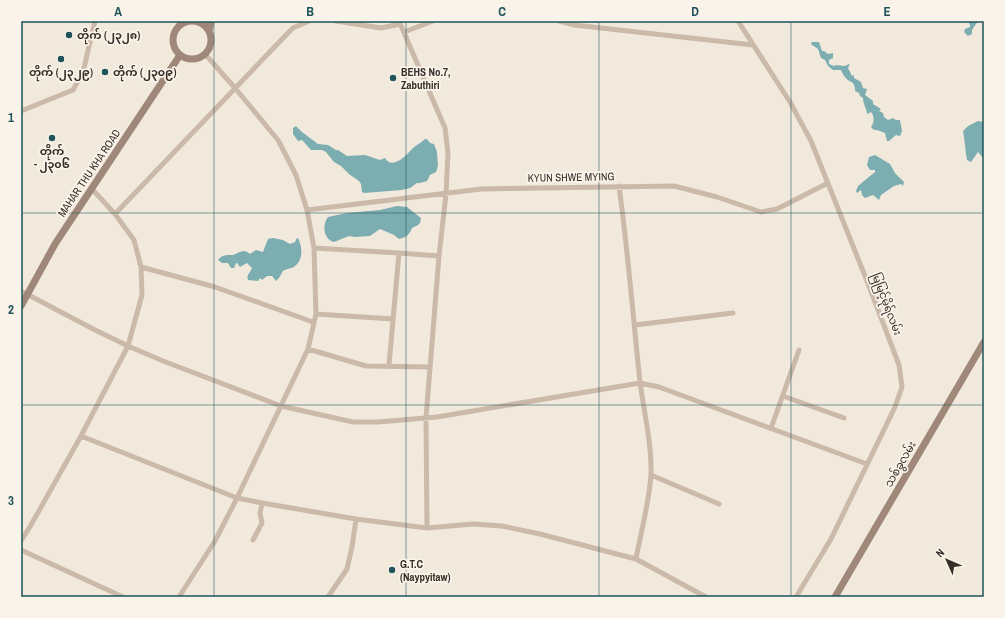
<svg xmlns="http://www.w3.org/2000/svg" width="1005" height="618" font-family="'Archivo Narrow','Noto Sans Myanmar',sans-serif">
<rect width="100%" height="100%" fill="#f2e9dd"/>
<path fill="#7cadb0" d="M968,21H978L972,30V34L968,36L964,32L965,29L970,27V25Z
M812,42H819L822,51H824L828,54L833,53V58L829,60V64L834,66L836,65L844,66L850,64L848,68L852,76L854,75V78L861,82L863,88L867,89L865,95L873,101V104L881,109L879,111L883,113L884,117L888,120L893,118L896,120H900L902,131L900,136L896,135L889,141H887L885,133L877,130H874L871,127C874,123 875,117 871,112L867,114C867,109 863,105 863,98L860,96L859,93L855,91V88L853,83C847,80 844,77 841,70H833L828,66L825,60L821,58L818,49L811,44Z
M978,121L984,122V159L978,152L971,162L967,160C965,150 965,141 963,131L968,126Z
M296,126L302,132L318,144L328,145L336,150H338L347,156L365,155L380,160L385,158C392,170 406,156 412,149C416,145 421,143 425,139H427L430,143L434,144L437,152L438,166L436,172L430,175L427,181L420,183H417L410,188L402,190L364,193L362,192L361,184L359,181L349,174L341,166L334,162L326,152L322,150H311L302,140L298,141L293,134V128Z
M875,155L890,164L895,173L904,182L903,186L901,184L894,186L881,195L879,200L873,195L865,198L862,195L861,190L857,193L856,191L858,186L875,172V170H870L867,165L869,157Z
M397,206L407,207L421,218L420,223L418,225L412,228C409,235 407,237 399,239L394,235L380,229L370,236L354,237L349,236L334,242C323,239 322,225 328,217L347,213L380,210Z
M273,238L283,240L290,244L295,242L297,238H298C302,246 304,259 295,266C292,269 287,268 283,271L279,278L276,281L272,276H267L262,280L260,278L258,281L248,280C246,275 250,273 252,268L247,263L240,267L237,263H236L234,268H231L228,263H222L218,260C223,254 227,255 233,255C240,252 244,248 250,254L256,250L263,252L268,239Z"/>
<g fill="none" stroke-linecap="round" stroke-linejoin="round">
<path stroke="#cbb9a9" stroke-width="5" d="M178,21L181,25
M336,21L381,28L400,24
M399,21L445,128L448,153L446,194L439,256L426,418L427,528
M559,21L574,25L753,45
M738,21L790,102L811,141L869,286L899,365L902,387L895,407L831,539L796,597
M404,32L433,21
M21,111L73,90L83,72L95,21
M619,186C628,251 633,317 640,382C644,413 652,444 651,475C649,503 641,532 636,559
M307,210L481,189L674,186L717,197L761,212L777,209L828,183
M115,214L285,36L293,28L309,21
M314,248L399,253
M141,267L215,287L313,322
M21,291L95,330L128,346L163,361L281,406L353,422H378L437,417L640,383L659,387L867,464
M316,314L393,319
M635,325L733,313
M308,349L366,366L430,367
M389,365L399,253L439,256
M783,396L844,418
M771,428L799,350
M81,436L237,498L262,503L356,519L427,528L473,524L502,526L540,534L636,559L706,597
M651,475L719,504
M253,540L262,523L260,513L262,503
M21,541L31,525L81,436L128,346L142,295L141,267L134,240L115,214L92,189
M21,550L123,597
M179,597L215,541L237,498L308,349L316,314L314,248L307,210L296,175L278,140L235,88L205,54
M328,597L347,569L352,547L356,519"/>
<path stroke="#9f887a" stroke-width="7" d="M173 40a19 19 0 1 1 38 0a19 19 0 1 1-38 0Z
M209,31L211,21
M21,306L55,244L180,55
M835,597L984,342"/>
</g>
<path fill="none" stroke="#1e545a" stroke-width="1" stroke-opacity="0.55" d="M214,21V597M406,21V597M599,21V597M791,21V597M21,213H984M21,405H984"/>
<g fill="#1e545a" stroke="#faf3e9" stroke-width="1.5">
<circle cx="69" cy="35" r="4"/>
<circle cx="61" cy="59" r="4"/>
<circle cx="105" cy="72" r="4"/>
<circle cx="393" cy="78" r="4"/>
<circle cx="52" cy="138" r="4"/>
<circle cx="392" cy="570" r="4"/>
</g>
<g text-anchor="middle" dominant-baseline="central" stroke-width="3.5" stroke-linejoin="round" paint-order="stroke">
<g font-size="11" font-weight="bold" fill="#382e29" stroke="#faf3e9" text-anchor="start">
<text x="77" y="35">တိုက် (၂၃၂၈)</text>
<text x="61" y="72" text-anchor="middle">တိုက် (၂၃၂၉)</text>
<text x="113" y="72">တိုက် (၂၃၀၉)</text>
<text x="401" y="72">BEHS No.7,<tspan x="401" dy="13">Zabuthiri</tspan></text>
<text x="52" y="151" text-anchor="middle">တိုက်<tspan x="52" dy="13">- ၂၃၀၆</tspan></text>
<text x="400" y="564">G.T.C<tspan x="400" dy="13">(Naypyitaw)</tspan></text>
</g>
<g font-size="11" fill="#382e29" stroke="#faf3e9">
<text transform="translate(89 173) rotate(-56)">MAHAR THU KHA ROAD</text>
<text transform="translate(571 177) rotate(-1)">KYUN SHWE MYING</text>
<text transform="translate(887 304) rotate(69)">မြမြင့်မိုရ်လမ်း</text>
<text transform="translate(900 464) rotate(-60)">သစ်ခွလမ်း</text>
</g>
</g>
<rect width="1005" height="618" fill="none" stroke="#faf3e9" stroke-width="44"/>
<g transform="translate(947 560) rotate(315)" stroke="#faf3e9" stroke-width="3" paint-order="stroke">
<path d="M0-3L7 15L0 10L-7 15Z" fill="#382e29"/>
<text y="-6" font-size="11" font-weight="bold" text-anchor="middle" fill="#382e29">N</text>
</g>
<rect x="22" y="22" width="961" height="574" fill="none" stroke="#1e545a" stroke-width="1.5"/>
<g font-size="13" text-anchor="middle" font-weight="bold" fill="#1e545a">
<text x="118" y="16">A</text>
<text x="310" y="16">B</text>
<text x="502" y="16">C</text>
<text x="695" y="16">D</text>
<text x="887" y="16">E</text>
<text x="11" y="122">1</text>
<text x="11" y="314">2</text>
<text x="11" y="505">3</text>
</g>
</svg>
